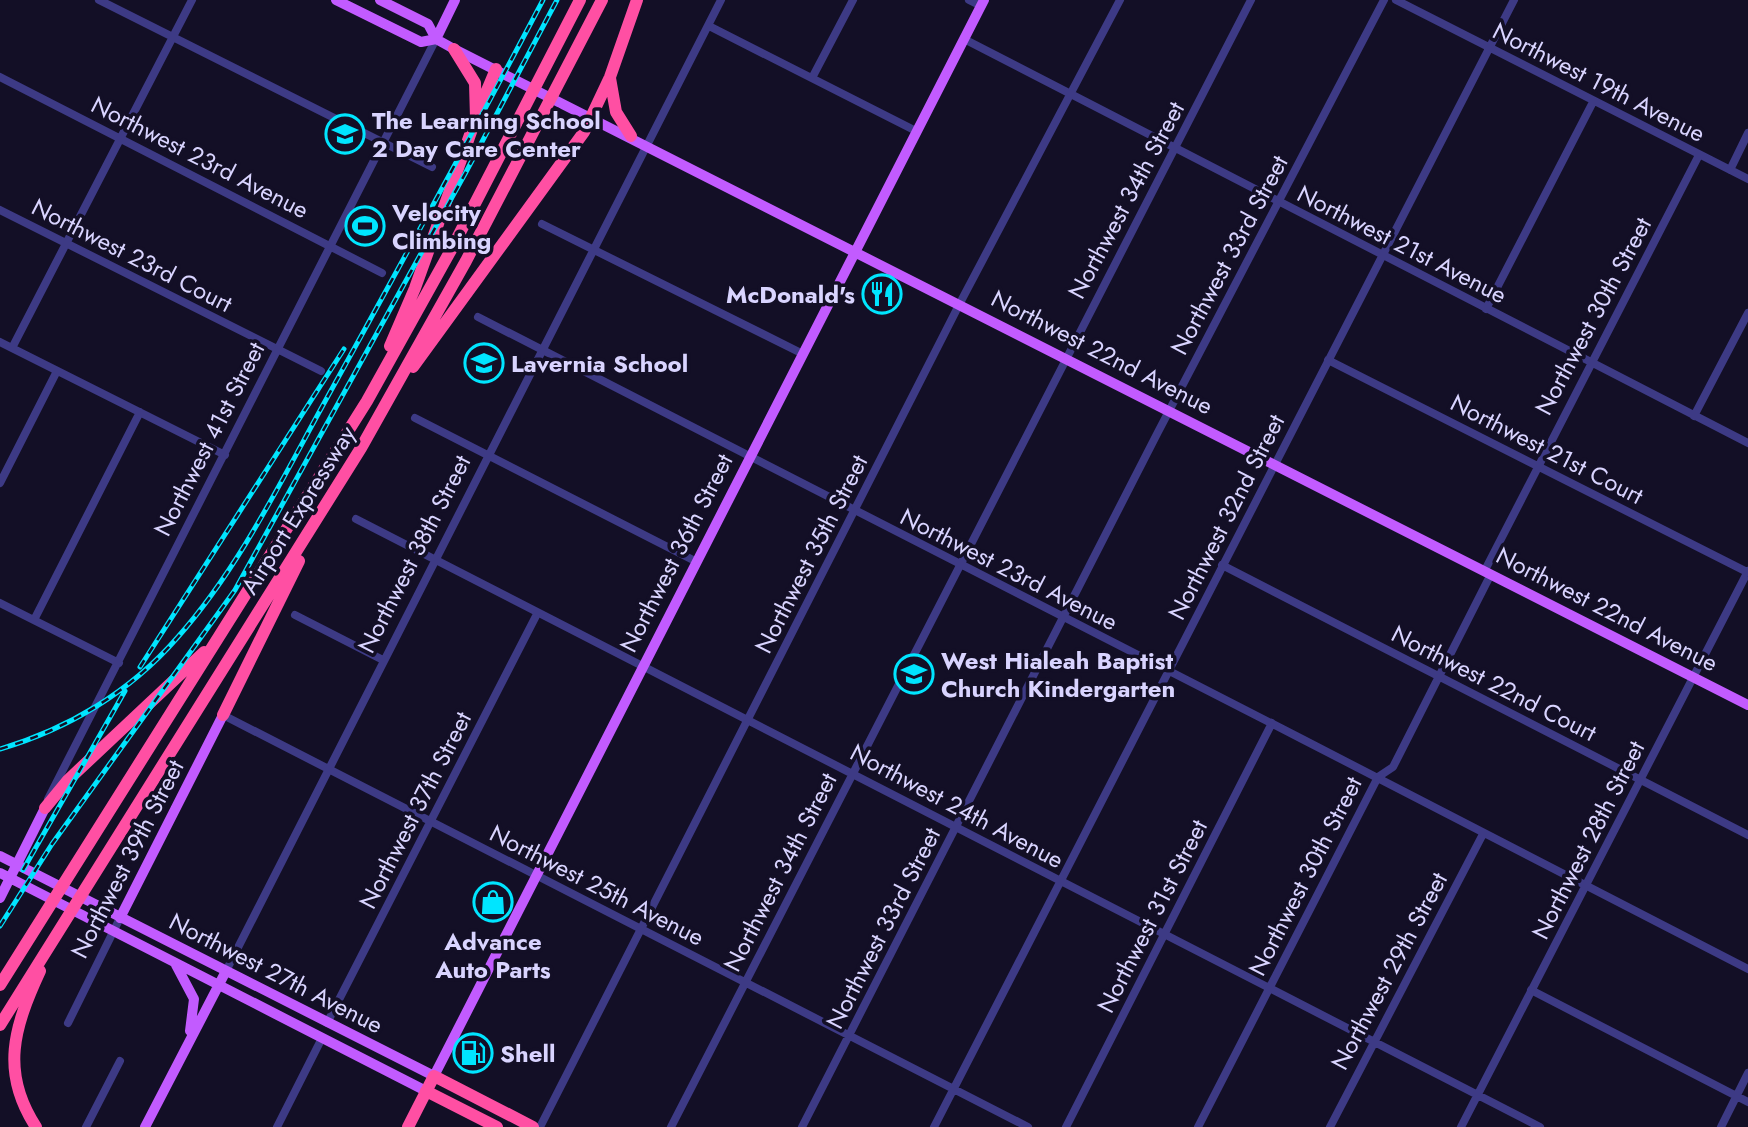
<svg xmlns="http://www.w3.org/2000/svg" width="1748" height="1127" font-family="Jost,sans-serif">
<rect width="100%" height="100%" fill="#130f26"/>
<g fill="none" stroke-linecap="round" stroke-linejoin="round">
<path stroke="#3d3a85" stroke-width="8" d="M99,0L432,167
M969,0L981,6
M1396,0L1748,179
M709,26L916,131
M964,39L1748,443
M0,77L382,273
M812,78L853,0
M1730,170L1748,133
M0,210L321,371
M542,224L803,354
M1486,309L1593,102
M478,317C901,536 1326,749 1748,969
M0,342L225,455
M12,348L192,0
M1328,360L1747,572
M1694,416L1748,313
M415,418L695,561
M0,483L57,371
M356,519L1540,1127
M1222,565L1748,835
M1485,570L1699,155
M0,603L119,663
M295,615L383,660
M34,620L140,412
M223,715L1028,1127
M48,799L436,39
M226,971L721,0
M1531,990L1748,1102
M68,1023L120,918
M327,1023L537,614
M86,1127L120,1061
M277,1127L322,1038
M540,1127L960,303L1120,0
M671,1127L1251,0
M802,1127L1158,432L1384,0
M934,1127L1514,0
M1066,1127L1272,723
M1198,1127L1378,777L1393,767L1491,574
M1330,1127L1483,834
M1461,1127L1748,571
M1721,1127L1748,1073"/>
<path stroke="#c25bff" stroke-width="10" d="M336,0L421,42L436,39
M380,0L428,24L436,39L454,49L1748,705
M436,39L455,0
M0,856L434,1076L984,0
M0,873L426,1091
M0,898L45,808
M120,918L223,715
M176,965L194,999L190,1031
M145,1127L226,971"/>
<path stroke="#ff4fa3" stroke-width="12" d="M610,78L616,112L631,136
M480,107L496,69
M390,346L415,288L476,118L475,83L454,49
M413,367L584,132L610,77L637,0
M223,715L299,561
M45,808L68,780L204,652
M0,985L367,401L451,250L580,0
M0,1025L361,448L466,261L602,0
M426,1091L497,1127
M36,1127C0,1072 14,1027 40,971
M408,1127L434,1076L533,1127"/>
<g stroke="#00e5ff" stroke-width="5">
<path id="rail" d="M140,667L344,349
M0,749C68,729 130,692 177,638C240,567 282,479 328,396C401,264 473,133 543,0
M23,870L125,691
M0,926L52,844L235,590L466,172L557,0"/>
</g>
<use href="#rail" stroke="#130f26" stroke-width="2.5" stroke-dasharray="8" stroke-linecap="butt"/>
</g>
<defs>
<g id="school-ring" transform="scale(2.0125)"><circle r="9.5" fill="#130f26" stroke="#00e5ff" stroke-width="1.5"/><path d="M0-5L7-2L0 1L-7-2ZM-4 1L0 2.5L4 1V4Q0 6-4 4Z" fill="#00e5ff"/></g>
<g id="stadium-ring" transform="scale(2.0125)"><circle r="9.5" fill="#130f26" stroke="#00e5ff" stroke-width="1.5"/><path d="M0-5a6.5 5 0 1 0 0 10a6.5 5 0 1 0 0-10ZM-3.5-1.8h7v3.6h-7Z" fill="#00e5ff"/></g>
<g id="restaurant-ring" transform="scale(2.0125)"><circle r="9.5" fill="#130f26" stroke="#00e5ff" stroke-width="1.5"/><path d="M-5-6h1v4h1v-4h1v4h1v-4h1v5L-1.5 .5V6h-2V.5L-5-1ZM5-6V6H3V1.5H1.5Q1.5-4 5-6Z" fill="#00e5ff"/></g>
<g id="shop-ring" transform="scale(2.0125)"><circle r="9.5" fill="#130f26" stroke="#00e5ff" stroke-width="1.5"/><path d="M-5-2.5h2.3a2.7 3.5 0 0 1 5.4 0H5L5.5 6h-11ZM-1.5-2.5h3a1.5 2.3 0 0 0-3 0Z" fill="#00e5ff"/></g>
<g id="fuel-ring" transform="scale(2.0125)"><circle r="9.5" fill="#130f26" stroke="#00e5ff" stroke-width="1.5"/><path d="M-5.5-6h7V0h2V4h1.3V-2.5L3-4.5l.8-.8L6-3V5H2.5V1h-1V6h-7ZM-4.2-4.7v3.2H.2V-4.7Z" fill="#00e5ff"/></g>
</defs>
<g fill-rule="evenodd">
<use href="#school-ring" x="345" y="134"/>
<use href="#stadium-ring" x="365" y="226"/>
<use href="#restaurant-ring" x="882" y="294"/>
<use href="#school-ring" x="484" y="363"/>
<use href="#school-ring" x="914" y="674"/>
<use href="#shop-ring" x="493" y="902"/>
<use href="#fuel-ring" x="473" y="1053"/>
</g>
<g text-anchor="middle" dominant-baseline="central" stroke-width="7" stroke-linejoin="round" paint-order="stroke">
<g font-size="24" fill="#d9d4ff" stroke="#130f26">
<text transform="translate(1599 82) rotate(27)">Northwest 19th Avenue</text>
<text transform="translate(200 157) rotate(27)">Northwest 23rd Avenue</text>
<text transform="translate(1126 200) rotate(-62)">Northwest 34th Street</text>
<text transform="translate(1402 244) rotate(27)">Northwest 21st Avenue</text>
<text transform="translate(132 255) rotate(27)">Northwest 23rd Court</text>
<text transform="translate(1229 255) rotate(-62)">Northwest 33rd Street</text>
<text transform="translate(1593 316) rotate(-62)">Northwest 30th Street</text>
<text transform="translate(1102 352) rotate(27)">Northwest 22nd Avenue</text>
<text transform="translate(209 439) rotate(-63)">Northwest 41st Street</text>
<text transform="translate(1547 449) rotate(27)">Northwest 21st Court</text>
<text transform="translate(298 510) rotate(-58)">Airport Expressway</text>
<text transform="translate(1226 517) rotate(-63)">Northwest 32nd Street</text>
<text transform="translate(676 553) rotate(-63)">Northwest 36th Street</text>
<text transform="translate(414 554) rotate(-63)">Northwest 38th Street</text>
<text transform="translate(811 554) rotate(-63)">Northwest 35th Street</text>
<text transform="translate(1009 569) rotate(27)">Northwest 23rd Avenue</text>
<text transform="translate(1607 609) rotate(27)">Northwest 22nd Avenue</text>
<text transform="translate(1494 683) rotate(27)">Northwest 22nd Court</text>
<text transform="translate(957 806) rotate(28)">Northwest 24th Avenue</text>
<text transform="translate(415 810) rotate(-63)">Northwest 37th Street</text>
<text transform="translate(1588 840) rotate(-63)">Northwest 28th Street</text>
<text transform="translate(127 859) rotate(-63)">Northwest 39th Street</text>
<text transform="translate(780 872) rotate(-63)">Northwest 34th Street</text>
<text transform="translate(1305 876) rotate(-63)">Northwest 30th Street</text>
<text transform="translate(597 885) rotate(27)">Northwest 25th Avenue</text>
<text transform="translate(1152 916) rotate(-63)">Northwest 31st Street</text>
<text transform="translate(883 928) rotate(-63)">Northwest 33rd Street</text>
<text transform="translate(1389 971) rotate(-62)">Northwest 29th Street</text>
<text transform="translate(276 973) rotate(27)">Northwest 27th Avenue</text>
</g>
<g font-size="24" font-weight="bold" fill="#d9d4ff" stroke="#130f26" text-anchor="start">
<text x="372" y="120">The Learning School<tspan x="372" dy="28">2 Day Care Center</tspan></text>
<text x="392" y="212">Velocity<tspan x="392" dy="28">Climbing</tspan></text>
<text x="855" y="294" text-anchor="end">McDonald's</text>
<text x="511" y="363">Lavernia School</text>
<text x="941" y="660">West Hialeah Baptist<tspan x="941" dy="28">Church Kindergarten</tspan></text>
<text x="493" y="941" text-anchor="middle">Advance<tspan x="493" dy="28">Auto Parts</tspan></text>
<text x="500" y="1053">Shell</text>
</g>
</g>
</svg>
